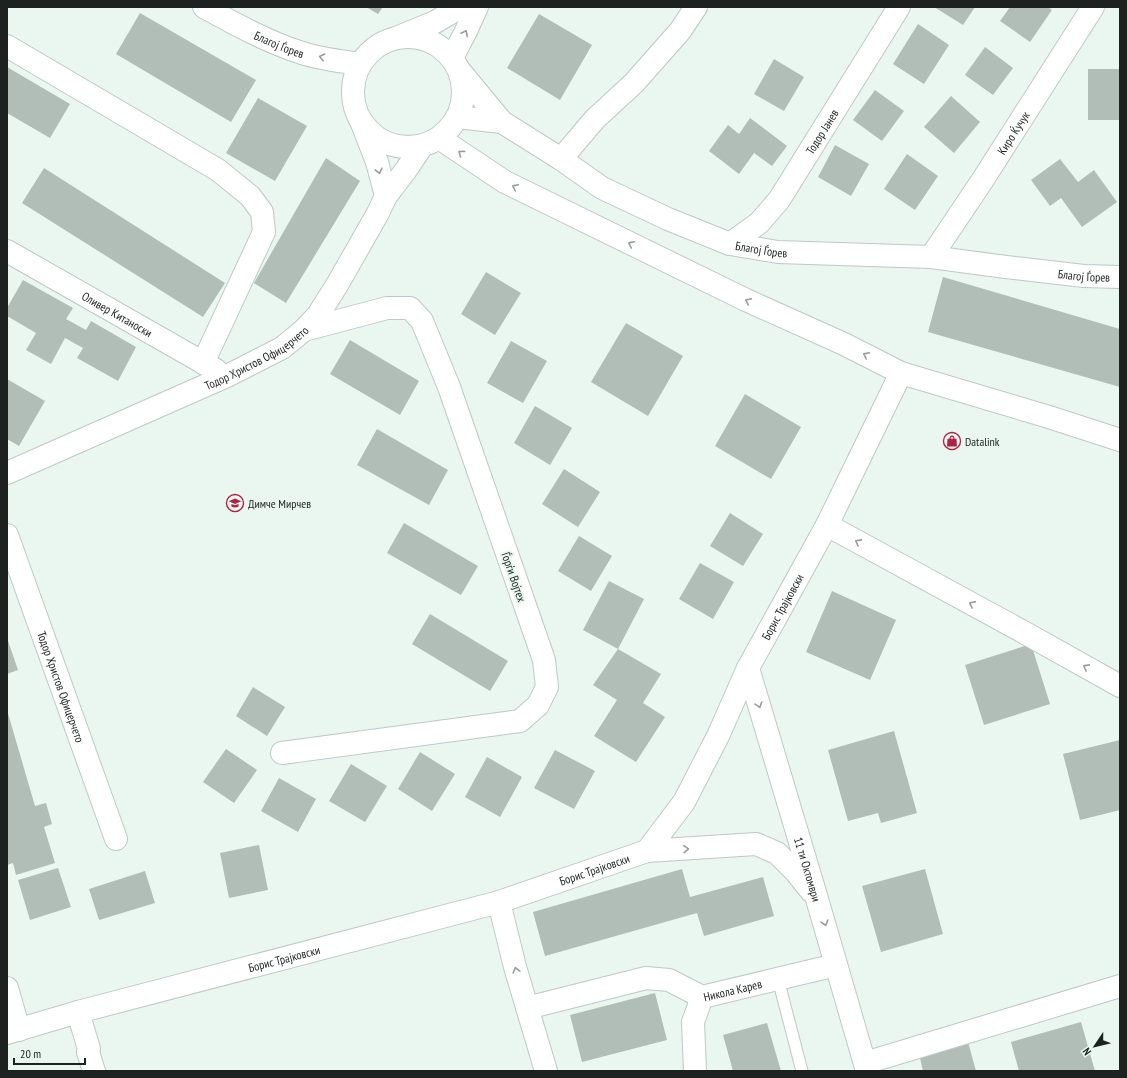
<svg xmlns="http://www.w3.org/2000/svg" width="1127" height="1078" font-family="'PT Sans Narrow',sans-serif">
<rect width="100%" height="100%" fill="#e9f7f0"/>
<path fill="#b0beb7" d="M366,7H383L378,14Z
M934,7H975L963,25Z
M1010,7H1048L1052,10L1030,42L1000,21Z
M140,13L256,80L231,122L116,54Z
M539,14L592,45L560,100L507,68Z
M918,24L949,45L924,84L893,64Z
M985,47L1013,68L993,95L965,75Z
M774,59L804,77L784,111L754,94Z
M7,67L70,104L50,138L7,113Z
M1088,69H1120V120H1088Z
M875,90L904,111L882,141L853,120Z
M951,96L980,122L954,153L924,127Z
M258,98L307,126L275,181L226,153Z
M750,118L787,146L772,166L754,153L739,174L709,151L728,125L739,134Z
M835,145L869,164L851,196L818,177Z
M907,154L938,176L915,210L884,189Z
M326,158L360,181L286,303L254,283Z
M1060,159L1078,182L1094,170L1117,202L1082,227L1061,198L1050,206L1031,180Z
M44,168L225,283L203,317L22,203Z
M486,272L521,293L495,335L461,314Z
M943,277L1120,329V387L928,332Z
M23,280L73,308L66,319L86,330L91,321L136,347L118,381L77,358L83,348L65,338L51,364L26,350L36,333L7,316V308Z
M626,323L683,356L648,416L591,382Z
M350,340L419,381L400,415L330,374Z
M511,341L547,361L523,403L487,383Z
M7,379L45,401L19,446L7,439Z
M745,394L801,427L771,479L715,446Z
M535,406L572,428L550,465L514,443Z
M377,429L448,470L429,505L357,465Z
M564,469L600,492L578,527L542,504Z
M730,513L763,534L743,566L710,546Z
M404,523L478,566L461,595L387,553Z
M579,536L612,556L591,591L558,571Z
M700,563L734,582L713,619L679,599Z
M609,581L644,599L618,649L583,630Z
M832,591L896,620L870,680L806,652Z
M430,614L508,661L490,691L412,644Z
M7,638L18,670L7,674Z
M1031,644L1050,704L984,725L965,665Z
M618,649L661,674L643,703L665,717L636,762L594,736L617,700L593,685Z
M253,687L285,707L267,736L236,716Z
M7,710L35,806L46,803L52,824L44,827L55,863L16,875L13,863L7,865Z
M894,731L917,813L881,823L878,813L848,821L828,750Z
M1120,740V810L1080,820L1063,754Z
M226,749L257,770L234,803L203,782Z
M555,750L595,771L574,809L534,788Z
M420,752L455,774L432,811L398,789Z
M487,757L522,777L500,817L465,797Z
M351,764L387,786L365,822L329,801Z
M279,778L316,799L298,832L261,811Z
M259,845L268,890L229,898L220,853Z
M58,868L71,907L30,920L18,880Z
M682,869L690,897L763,877L774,916L704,936L697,913L545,956L533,912Z
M925,869L943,934L881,952L862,886Z
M145,871L155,903L99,920L89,889Z
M655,993L667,1040L582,1062L570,1015Z
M1081,1022L1095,1071H1019L1011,1042Z
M767,1023L781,1071H733L723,1035Z
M968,1042L976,1071H923L919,1054Z"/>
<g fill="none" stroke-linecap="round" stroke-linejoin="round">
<g stroke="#bccac3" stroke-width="13">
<path id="service" d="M778,979L802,1071"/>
</g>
<g stroke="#bccac3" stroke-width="24">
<g id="minor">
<path d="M396,38L435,22L461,7"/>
<path d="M7,46L218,170L250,196L262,212L264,232L203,363"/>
<path d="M452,58L466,31L477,7"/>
<path id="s1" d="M459,70L502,122L561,159L602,188L668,219L730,244L778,252L931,257L1006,267L1084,276L1120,277"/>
<path d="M457,117L502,122"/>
<path d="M361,121L377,162L386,196"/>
<path d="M561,159L595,119L634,83L680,31L696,7"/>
<path id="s2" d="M730,244L759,223L779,200L899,7"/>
<path id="s3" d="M7,251L216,370"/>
<path id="s4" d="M931,257L982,181L1093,7"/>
<path id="s5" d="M7,473L227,376L282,348L304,330L318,315L337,285L378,213L386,196L406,170L422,146"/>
<path d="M827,525L1027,634L1120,686"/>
<path id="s6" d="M7,535L116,839"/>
<path id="s7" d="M748,668L817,899L867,1071"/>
<path d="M282,753L520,721L538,705L547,687L544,660L449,387L422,321L410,308H387L304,330"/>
<path d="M647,851L756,844L777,853L795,871L811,891"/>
<path d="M499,902L515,967L546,1071"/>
<path d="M7,988L19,1030"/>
<path d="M527,1008L646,978L669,980L702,997"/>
<path d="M78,1012L89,1049L88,1052L94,1071"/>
<path id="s8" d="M7,1033L78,1012L499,902L647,851L684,802L718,736L748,668L827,525L901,373"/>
<path d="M865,1063L1120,986"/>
<path id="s9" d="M695,1071L693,1022L702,997L836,965"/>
</g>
</g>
<g stroke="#bccac3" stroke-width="24">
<g id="secondary">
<path id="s10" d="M204,7C235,24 266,41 299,52C319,59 340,61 360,64"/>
<circle cx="408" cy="92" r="55"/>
<path d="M439,138L505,182L746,300L844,344L901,373L1049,417L1120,440"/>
</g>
</g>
<use href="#service" stroke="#fff" stroke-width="11"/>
<use href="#minor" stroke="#fff" stroke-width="22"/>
<use href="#secondary" stroke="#fff" stroke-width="22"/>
</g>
<defs><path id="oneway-chevron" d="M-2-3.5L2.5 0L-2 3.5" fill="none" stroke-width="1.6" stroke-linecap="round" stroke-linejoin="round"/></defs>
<g stroke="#999c9b">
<use href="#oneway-chevron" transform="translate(465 33) rotate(-63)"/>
<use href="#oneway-chevron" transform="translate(322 57) rotate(-167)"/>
<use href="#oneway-chevron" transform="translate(461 153) rotate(-144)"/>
<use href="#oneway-chevron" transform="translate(379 171) rotate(76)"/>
<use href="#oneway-chevron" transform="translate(515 187) rotate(-154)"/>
<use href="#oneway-chevron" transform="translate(631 244) rotate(-154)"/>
<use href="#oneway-chevron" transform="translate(748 301) rotate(-155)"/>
<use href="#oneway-chevron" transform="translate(866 355) rotate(-153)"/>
<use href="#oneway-chevron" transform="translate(858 542) rotate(-152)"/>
<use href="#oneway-chevron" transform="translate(972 604) rotate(-152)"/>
<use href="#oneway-chevron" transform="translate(1086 667) rotate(-151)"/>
<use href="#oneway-chevron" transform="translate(759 705) rotate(73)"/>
<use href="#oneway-chevron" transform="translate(686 849) rotate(-3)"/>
<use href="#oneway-chevron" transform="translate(825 923) rotate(74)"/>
<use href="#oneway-chevron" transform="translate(516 970) rotate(-105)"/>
</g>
<defs>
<g id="shop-ring" transform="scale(0.9)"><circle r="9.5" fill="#e9f7f0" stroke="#b32145" stroke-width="1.5"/><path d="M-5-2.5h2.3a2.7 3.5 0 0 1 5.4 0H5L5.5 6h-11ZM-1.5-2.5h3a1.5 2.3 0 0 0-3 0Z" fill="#b32145"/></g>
<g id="school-ring" transform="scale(0.9)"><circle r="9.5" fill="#e9f7f0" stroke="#b32145" stroke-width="1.5"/><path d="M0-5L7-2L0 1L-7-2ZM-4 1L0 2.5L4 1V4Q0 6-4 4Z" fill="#b32145"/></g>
</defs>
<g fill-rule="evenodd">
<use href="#shop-ring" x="952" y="441"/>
<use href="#school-ring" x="235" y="503"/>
</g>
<g text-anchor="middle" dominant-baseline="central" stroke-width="4" stroke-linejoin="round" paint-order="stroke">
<g font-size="12" fill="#1d2220" stroke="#e9f7f0">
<text stroke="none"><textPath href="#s10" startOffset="84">Благој Ѓорев</textPath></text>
<text stroke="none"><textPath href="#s2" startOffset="147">Тодор Јанев</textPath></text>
<text stroke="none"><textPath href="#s4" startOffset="149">Киро Ќучук</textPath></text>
<text stroke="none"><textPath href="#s1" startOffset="359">Благој Ѓорев</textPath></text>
<text stroke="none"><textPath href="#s1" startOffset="683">Благој Ѓорев</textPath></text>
<text stroke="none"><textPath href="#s3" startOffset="127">Оливер Китаноски</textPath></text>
<text stroke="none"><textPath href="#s5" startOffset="275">Тодор Христов Офицерчето</textPath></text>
<text transform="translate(514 577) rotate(71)">Ѓорѓи Војтех</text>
<text stroke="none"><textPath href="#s8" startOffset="946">Борис Трајковски</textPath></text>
<text stroke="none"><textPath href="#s6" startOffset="161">Тодор Христов Офицерчето</textPath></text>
<text stroke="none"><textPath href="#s8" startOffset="610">Борис Трајковски</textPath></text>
<text stroke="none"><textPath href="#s7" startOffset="210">11 ти Октомври</textPath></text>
<text stroke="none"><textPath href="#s8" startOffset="287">Борис Трајковски</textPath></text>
<text stroke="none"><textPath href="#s9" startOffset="107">Никола Карев</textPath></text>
</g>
<g font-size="12" fill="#1d2220" stroke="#e9f7f0" text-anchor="start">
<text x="965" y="441">Datalink</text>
<text x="248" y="503">Димче Мирчев</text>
</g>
</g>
<rect width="1127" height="1078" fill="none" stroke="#1d2220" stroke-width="16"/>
<g transform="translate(1095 1046) rotate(235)" stroke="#e9f7f0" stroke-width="3" paint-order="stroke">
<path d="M0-3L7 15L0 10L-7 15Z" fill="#1d2220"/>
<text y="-6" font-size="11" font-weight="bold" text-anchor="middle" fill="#1d2220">N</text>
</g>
<path d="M14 1058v6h71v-6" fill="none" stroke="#1d2220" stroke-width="2"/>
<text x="20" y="1058" font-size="12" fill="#1d2220" stroke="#e9f7f0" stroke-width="3" paint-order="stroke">20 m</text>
</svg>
